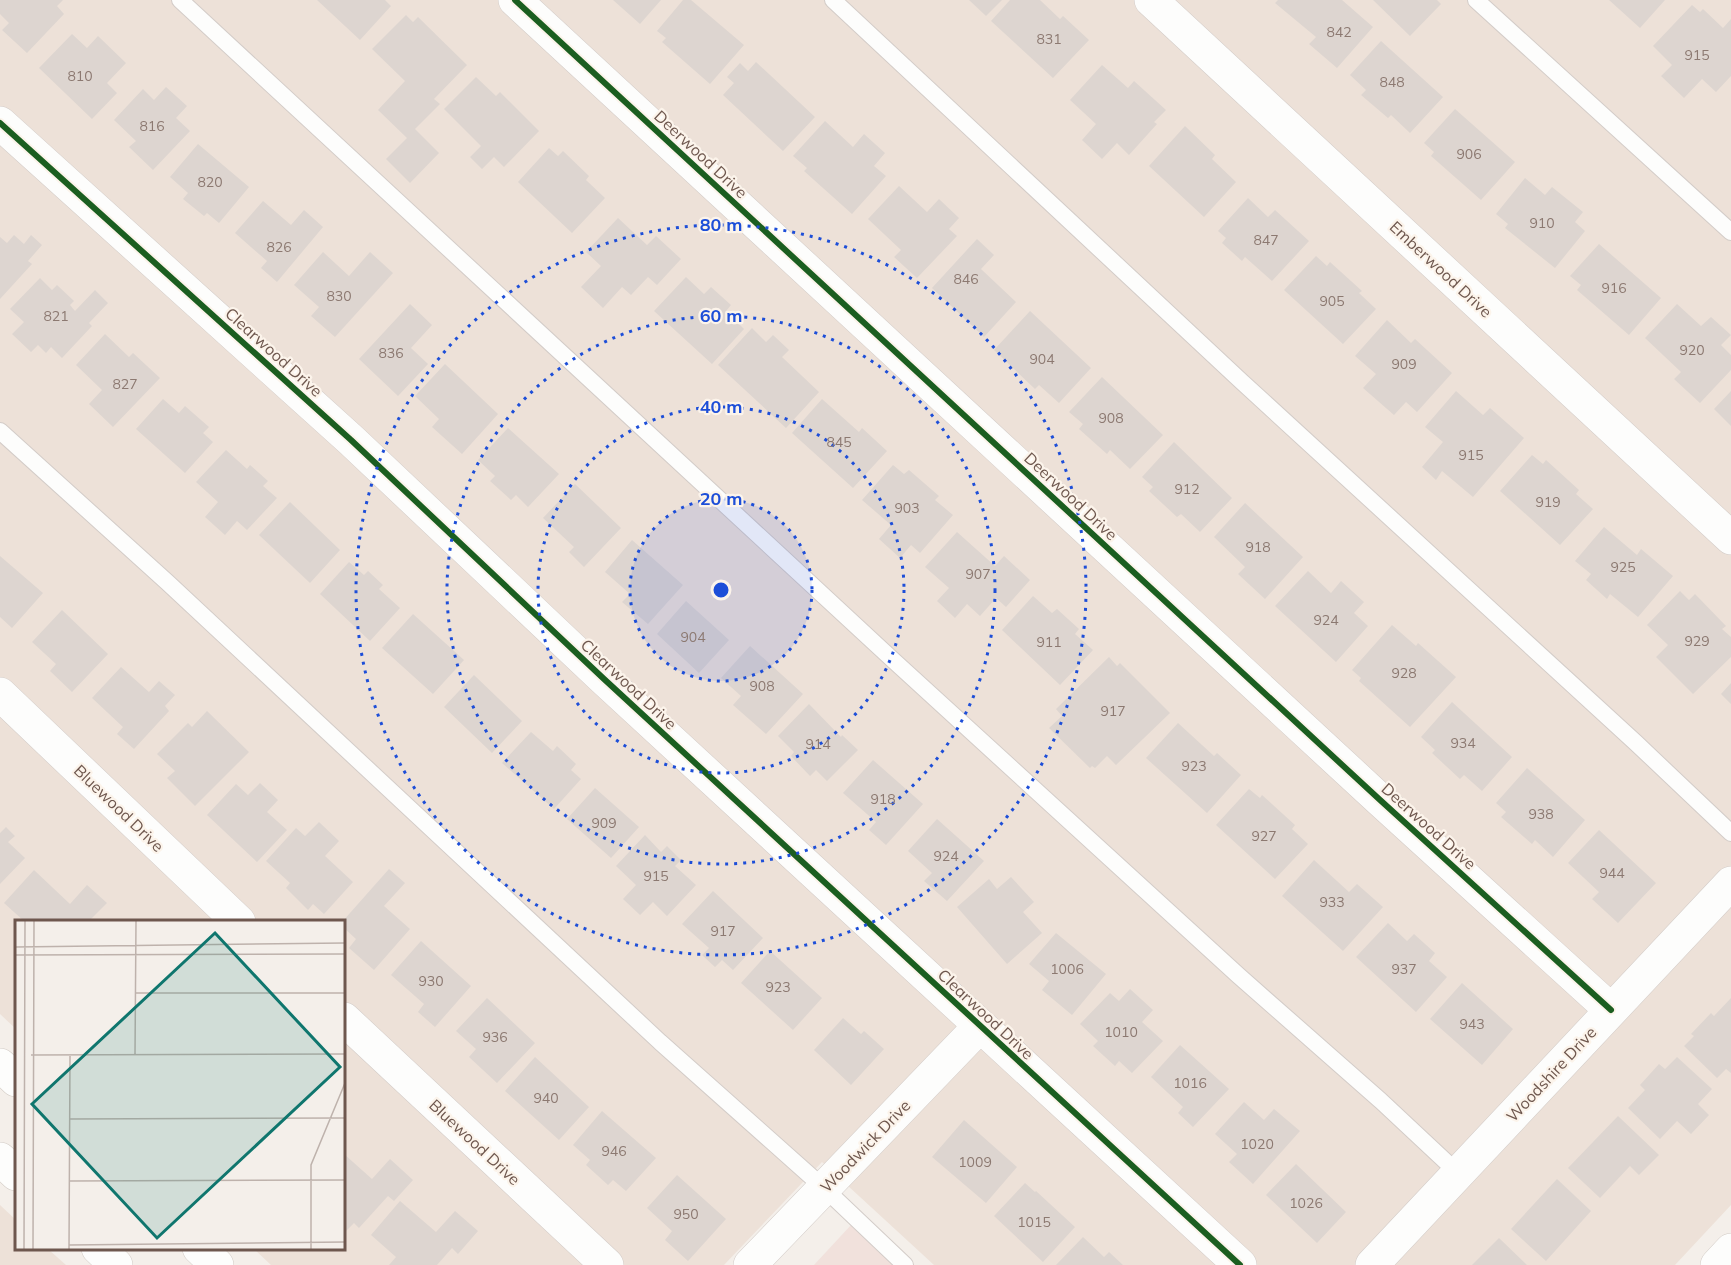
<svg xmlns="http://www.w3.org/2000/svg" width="1731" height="1265" font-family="Mulish,sans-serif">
<rect width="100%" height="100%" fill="#f4efea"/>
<path fill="#ede1d8" d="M0,0H1731V1205L1675,1265H934L822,1162L724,1265H271L254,1249L344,1248V922H16V1029L0,1014Z
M0,1205L16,1220V1248L48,1249L66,1265H0Z"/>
<path fill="#f1e1dc" d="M852,1224L897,1265H814Z"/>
<path fill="#ddd5d0" d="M0,0H63L57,6L64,14L27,53L2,30L9,23L0,14Z
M317,0H385L391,6L360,40Z
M613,0H661L640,24Z
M683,0H691L744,45L710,84L662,42L666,38L657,31Z
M969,0H1002L986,16Z
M1010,0H1040L1060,19L1063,16L1089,40L1053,78L991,21Z
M1278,0H1342L1373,27L1337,68L1309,44L1316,37L1275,3Z
M1373,0H1437L1441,4L1410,36Z
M1609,0H1665L1640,28Z
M1692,5L1700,12L1703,9L1723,28L1731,19V76L1716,92L1702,79L1684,98L1661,76L1672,65L1653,46Z
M406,15L413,22L418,17L467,65L434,99L440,104L415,129L439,153L410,183L386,159L407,138L378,110L405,81L372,49Z
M72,34L87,48L98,36L126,63L107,83L117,93L92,119L39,68Z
M1381,41L1443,97L1410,133L1391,115L1388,118L1361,95L1366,90L1350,75Z
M756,62L815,117L783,151L723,95L734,83L727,77L740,63L748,71Z
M1102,65L1128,88L1134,81L1166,110L1154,122L1157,124L1129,155L1117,143L1102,159L1082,140L1096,124L1070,100Z
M476,77L496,96L500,92L539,131L504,167L494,157L482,169L470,157L481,146L444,109Z
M166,87L187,106L176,118L190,131L153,170L129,147L136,141L114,120L143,89L154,100Z
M1455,109L1515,162L1481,200L1431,156L1434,152L1424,143Z
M825,121L853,147L864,134L885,153L874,166L886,176L852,214L804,171L807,168L793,156Z
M1185,126L1215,155L1212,159L1236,182L1204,217L1149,166Z
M198,144L249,187L219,223L207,213L204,216L183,199L188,193L170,177Z
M549,148L558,156L563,151L589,176L586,180L605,198L572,233L518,182Z
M1525,178L1545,195L1552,187L1583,212L1575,222L1585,231L1555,268L1505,228L1508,224L1496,214Z
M899,186L927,212L939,199L959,218L949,229L957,236L917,278L894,257L901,250L868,219Z
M1248,198L1268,217L1275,210L1309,241L1272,281L1245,257L1242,261L1222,243L1226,238L1218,231Z
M263,201L291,225L304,210L323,227L277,282L261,268L267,261L235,233Z
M618,218L647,245L656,236L681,259L657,285L648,277L631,295L622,287L603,308L581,287L601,266L586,252Z
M14,235L24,244L31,235L42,245L28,261L32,264L0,299V237L7,243Z
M977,239L994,255L981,269L1016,302L984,337L932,288Z
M1599,244L1661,298L1629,335L1577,290L1581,285L1570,276Z
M323,252L349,276L370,252L393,273L335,337L311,316L319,307L294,285Z
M1316,256L1327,266L1330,262L1362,291L1359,293L1376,309L1343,344L1284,290Z
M686,277L704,294L711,287L731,305L726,311L744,329L712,364L654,311Z
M40,278L52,290L57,285L74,301L70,305L75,311L95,290L108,303L89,323L92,326L62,358L51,347L46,353L38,345L31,352L12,334L24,322L10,309Z
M410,304L432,325L411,348L428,364L398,396L359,359Z
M1677,304L1701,326L1711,317L1731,335L1721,345L1731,355V370L1700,403L1674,379L1681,372L1645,338Z
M1030,311L1091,368L1059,403L1039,385L1035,389L994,350Z
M1387,320L1411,343L1415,339L1452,373L1417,412L1406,402L1394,415L1363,388L1376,374L1355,356Z
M752,328L766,342L773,335L789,350L782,357L819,392L786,428L718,365Z
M105,334L129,357L133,353L160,378L113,427L89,404L102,390L76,365Z
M445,364L498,414L462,454L432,427L439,419L415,396Z
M1102,377L1163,435L1130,469L1110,450L1107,454L1079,429L1083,424L1069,412Z
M1456,391L1483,415L1490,408L1524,438L1473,497L1442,471L1436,480L1422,467L1443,442L1425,427Z
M1731,391V426L1714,409Z
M163,399L179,413L185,406L209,427L203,433L213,442L185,473L136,429Z
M822,399L859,432L862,428L887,451L853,488L792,433Z
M508,428L559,474L528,507L516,495L511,500L490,481L495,476L478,460Z
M1174,442L1232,498L1200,532L1181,514L1177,517L1149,491L1153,487L1142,477Z
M226,450L247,469L250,465L268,481L263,486L277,498L247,530L237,521L225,535L205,517L218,502L196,482Z
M1532,455L1543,464L1546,460L1579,490L1576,494L1593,509L1560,545L1500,491Z
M893,465L904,474L909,470L939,496L935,500L953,515L920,553L911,545L900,558L879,539L891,525L862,500Z
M575,484L621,528L584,567L569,552L574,547L543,518Z
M290,502L340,550L310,583L259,535Z
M1245,503L1303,557L1265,599L1238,574L1245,567L1214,537Z
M1604,527L1637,555L1641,549L1673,576L1638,617L1610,594L1607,599L1586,580L1591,574L1575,561Z
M957,532L995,566L1004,556L1030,580L1006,607L996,598L980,616L967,604L955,618L937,601L949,588L925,567Z
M632,540L683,585L648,624L622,602L630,594L605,572Z
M0,556L43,593L12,628L0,617Z
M349,562L364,575L368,571L383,585L379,589L400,608L370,641L320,594Z
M1308,571L1331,593L1341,581L1364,602L1354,613L1368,626L1336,662L1275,606Z
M1680,591L1689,600L1695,594L1726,626L1722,629L1731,637V657L1693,694L1656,657L1668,645L1647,625Z
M1033,596L1052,613L1057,609L1079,629L1075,634L1093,650L1060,685L1002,630Z
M686,601L729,640L699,673L657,634Z
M62,610L108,654L72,692L50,671L56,664L32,642Z
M413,614L464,660L433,694L382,648Z
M1392,625L1416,646L1418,643L1456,677L1410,727L1359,681L1361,678L1352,670Z
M750,646L803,694L766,734L733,705L741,696L721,678Z
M1109,657L1117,666L1120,663L1170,713L1116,765L1107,756L1095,768L1092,766L1090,768L1049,728L1062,716L1056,709Z
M121,667L149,692L159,681L175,695L165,706L169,711L134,749L117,734L123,727L92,698Z
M474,675L522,721L492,753L444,707Z
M1731,683V704L1721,694Z
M1452,702L1512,757L1482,791L1464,775L1460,779L1432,753L1435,750L1421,737Z
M809,704L841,737L842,735L858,750L827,781L816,770L810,776L791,756L794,752L778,736Z
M207,711L249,752L195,806L167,778L175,771L157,754L188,723L192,727Z
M1178,723L1214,756L1217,753L1241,775L1207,813L1146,758Z
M531,732L553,751L557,746L576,764L571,770L581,779L554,809L502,763Z
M873,760L923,804L886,845L869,830L876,822L843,793Z
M1527,768L1585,820L1553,857L1535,840L1532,844L1501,817L1506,812L1496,803Z
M260,783L278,800L267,812L287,830L257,862L207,815L236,784L248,795Z
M595,788L639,827L611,858L567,819Z
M1249,789L1260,798L1262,795L1295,825L1292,829L1308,844L1275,879L1216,825Z
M937,819L984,861L947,901L924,881L932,873L908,851Z
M319,822L339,841L325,856L353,882L324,914L313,904L308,910L286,888L290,883L266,861L296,828L305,836Z
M6,827L15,836L8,842L25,858L0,884V833Z
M1599,830L1656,883L1618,923L1592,899L1599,892L1568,863Z
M645,835L661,852L667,846L681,860L675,866L696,885L667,916L653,902L640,915L623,899L636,885L616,866Z
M1314,860L1349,892L1357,884L1383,907L1343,951L1282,896Z
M389,869L405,883L384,906L410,929L374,970L349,948L356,939L344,928V922H342Z
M34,870L70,904L87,885L107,903L89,921L87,919L84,922H25L4,903Z
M1011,877L1034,902L1023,912L1042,933L1007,964L957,907L989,879L997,889Z
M713,891L763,938L733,970L722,960L715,967L702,955L709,948L682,924Z
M1388,923L1407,941L1414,934L1435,953L1429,961L1447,977L1416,1012L1356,957Z
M1056,933L1106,974L1072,1015L1042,990L1049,981L1029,964Z
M421,941L471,986L435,1027L418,1012L424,1004L391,975Z
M770,951L822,998L793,1030L741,983Z
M1462,983L1513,1029L1482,1065L1430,1019Z
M1130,989L1153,1010L1142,1022L1163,1041L1132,1073L1119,1061L1115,1066L1093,1046L1098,1041L1080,1024L1110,993L1119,1001Z
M487,998L535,1043L497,1083L469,1057L476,1049L456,1031Z
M1731,998V1073L1726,1069L1717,1078L1684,1046L1694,1036L1691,1034L1711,1013L1714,1016Z
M843,1018L861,1034L864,1031L884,1049L851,1085L814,1050Z
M1180,1045L1229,1089L1193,1127L1178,1113L1183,1107L1151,1077Z
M535,1057L589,1107L559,1140L505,1091Z
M1677,1057L1712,1089L1698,1104L1709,1115L1691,1134L1677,1121L1660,1139L1628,1108L1645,1090L1640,1085L1659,1064L1665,1069Z
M1244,1102L1264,1120L1274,1109L1300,1131L1253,1184L1229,1162L1237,1154L1215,1134Z
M602,1111L656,1158L626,1191L613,1180L608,1185L586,1165L590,1160L573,1145Z
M1618,1116L1659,1155L1639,1175L1630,1166L1600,1198L1568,1168Z
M964,1120L1017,1167L986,1203L932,1157Z
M344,1154L372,1179L390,1159L413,1180L394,1201L388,1196L359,1228L354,1223L344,1233Z
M1296,1164L1346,1212L1317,1243L1266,1195Z
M677,1175L726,1219L688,1261L665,1240L672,1231L647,1208Z
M1557,1179L1591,1211L1546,1261L1511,1229Z
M1025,1183L1035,1192L1036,1191L1075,1227L1043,1262L994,1216Z
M400,1201L436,1232L455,1211L478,1231L458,1254L452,1248L437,1265H389L396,1257L371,1235Z
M1083,1237L1104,1257L1109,1252L1123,1265H1056Z
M1499,1238L1527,1265H1472Z"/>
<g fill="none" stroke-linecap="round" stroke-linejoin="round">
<g stroke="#d3ccc8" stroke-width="18">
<path id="service" d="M180,0L893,660L1239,976L1381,1101L1458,1173
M833,0L1241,381L1635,742L1731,833
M1476,0L1731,232
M0,431L167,582L660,1042L824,1188L905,1265"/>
</g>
<g stroke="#d3ccc8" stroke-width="34">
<path id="minor" d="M515,0L1379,799L1611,1010
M1151,0L1731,538
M0,123L351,440L604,679L1240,1265
M0,694L239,922
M344,1019L607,1265
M750,1265L979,1027
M1372,1265L1731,883"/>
</g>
<g stroke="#d3ccc6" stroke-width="34">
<path id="secondary" d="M0,1065L16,1080
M0,1159L16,1174
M98,1248L116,1265
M199,1248L217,1265
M1717,1265L1731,1250"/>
</g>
<use href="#service" stroke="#fdfdfc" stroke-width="16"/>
<use href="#minor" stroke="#fdfdfc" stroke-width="33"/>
<use href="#secondary" stroke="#fdfdfc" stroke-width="33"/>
<g stroke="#fcf4eb" stroke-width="10">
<path id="cycleway" d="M515,0L1379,799L1611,1010
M0,123L351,440L604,679L1240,1265"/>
</g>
<use href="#cycleway" stroke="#1b5e20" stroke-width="6"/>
</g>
<circle cx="721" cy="590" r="91" fill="#1d4ed8" fill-opacity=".12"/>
<g fill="none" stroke="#1d4ed8" stroke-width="3" stroke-dasharray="3 6">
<circle cx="721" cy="590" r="91"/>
<circle cx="721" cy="590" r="183"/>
<circle cx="721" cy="590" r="274"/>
<circle cx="721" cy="590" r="365"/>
</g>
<g text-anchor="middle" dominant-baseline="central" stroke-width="4.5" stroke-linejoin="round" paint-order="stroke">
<g font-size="14" fill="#8c7971">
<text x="1339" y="32">842</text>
<text x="1049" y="39">831</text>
<text x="1697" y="55">915</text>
<text x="80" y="76">810</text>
<text x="1392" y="82">848</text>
<text x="152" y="126">816</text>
<text x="1469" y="154">906</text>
<text x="210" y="182">820</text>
<text x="1542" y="223">910</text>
<text x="1266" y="240">847</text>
<text x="279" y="247">826</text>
<text x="966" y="279">846</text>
<text x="1614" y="288">916</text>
<text x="339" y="296">830</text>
<text x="1332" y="301">905</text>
<text x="56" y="316">821</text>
<text x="1692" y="350">920</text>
<text x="391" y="353">836</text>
<text x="1042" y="359">904</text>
<text x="1404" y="364">909</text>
<text x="125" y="384">827</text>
<text x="1111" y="418">908</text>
<text x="839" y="442">845</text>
<text x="1471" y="455">915</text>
<text x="1187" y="489">912</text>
<text x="1548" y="502">919</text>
<text x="907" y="508">903</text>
<text x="1258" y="547">918</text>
<text x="1623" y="567">925</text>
<text x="978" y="574">907</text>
<text x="1326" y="620">924</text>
<text x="693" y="637">904</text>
<text x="1697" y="641">929</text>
<text x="1049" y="642">911</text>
<text x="1404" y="673">928</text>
<text x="762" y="686">908</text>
<text x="1113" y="711">917</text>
<text x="1463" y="743">934</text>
<text x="818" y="744">914</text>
<text x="1194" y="766">923</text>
<text x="883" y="799">918</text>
<text x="1541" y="814">938</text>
<text x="604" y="823">909</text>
<text x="1264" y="836">927</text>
<text x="946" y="856">924</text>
<text x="1612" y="873">944</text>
<text x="656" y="876">915</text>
<text x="1332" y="902">933</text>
<text x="723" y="931">917</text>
<text x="1067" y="969">1006</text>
<text x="1404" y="969">937</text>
<text x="431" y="981">930</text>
<text x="778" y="987">923</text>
<text x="1472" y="1024">943</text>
<text x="1121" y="1032">1010</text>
<text x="495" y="1037">936</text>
<text x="1190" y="1083">1016</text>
<text x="546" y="1098">940</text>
<text x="1257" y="1144">1020</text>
<text x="614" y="1151">946</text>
<text x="975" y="1162">1009</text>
<text x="1306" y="1203">1026</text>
<text x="686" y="1214">950</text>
<text x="1034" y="1222">1015</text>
</g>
<g font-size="16" fill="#6e574e" stroke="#fcf4eb">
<text transform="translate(701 154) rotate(43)">Deerwood Drive</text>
<text transform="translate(1441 269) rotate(43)">Emberwood Drive</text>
<text transform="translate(274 352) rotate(42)">Clearwood Drive</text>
<text transform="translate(1071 496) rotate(43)">Deerwood Drive</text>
<text transform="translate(629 684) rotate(43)">Clearwood Drive</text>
<text transform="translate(119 808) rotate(44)">Bluewood Drive</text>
<text transform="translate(1429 826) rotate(42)">Deerwood Drive</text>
<text transform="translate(986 1014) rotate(43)">Clearwood Drive</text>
<text transform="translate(1551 1074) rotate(-47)">Woodshire Drive</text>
<text transform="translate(475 1142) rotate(43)">Bluewood Drive</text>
<text transform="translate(865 1146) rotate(-46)">Woodwick Drive</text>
</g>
</g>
<g transform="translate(15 920)">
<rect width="330" height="330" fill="#f4efea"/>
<path fill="none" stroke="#beb2ac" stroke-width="1.5" d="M0,27L330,23M0,35L330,34M121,73H330M16,135L330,134M120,135L121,1M55,199L330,198M55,261L330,260M54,325L330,322M9,329L10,1M18,329L19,1M54,329L55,136M296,329V245L330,163"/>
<path fill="#0f766e" fill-opacity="0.15" stroke="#0f766e" stroke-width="3" d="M200,13L325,147L142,318L17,184Z"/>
<rect width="330" height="330" fill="none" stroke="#6e574e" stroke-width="3"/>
</g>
<circle cx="721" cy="590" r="9" fill="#1d4ed8" stroke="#fcf4eb" stroke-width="3"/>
<g font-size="18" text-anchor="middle" font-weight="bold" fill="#1d4ed8" stroke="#fcf4eb" stroke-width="4.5" stroke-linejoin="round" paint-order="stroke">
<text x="721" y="231">80 m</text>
<text x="721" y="322">60 m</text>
<text x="721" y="413">40 m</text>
<text x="721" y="505">20 m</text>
</g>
</svg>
